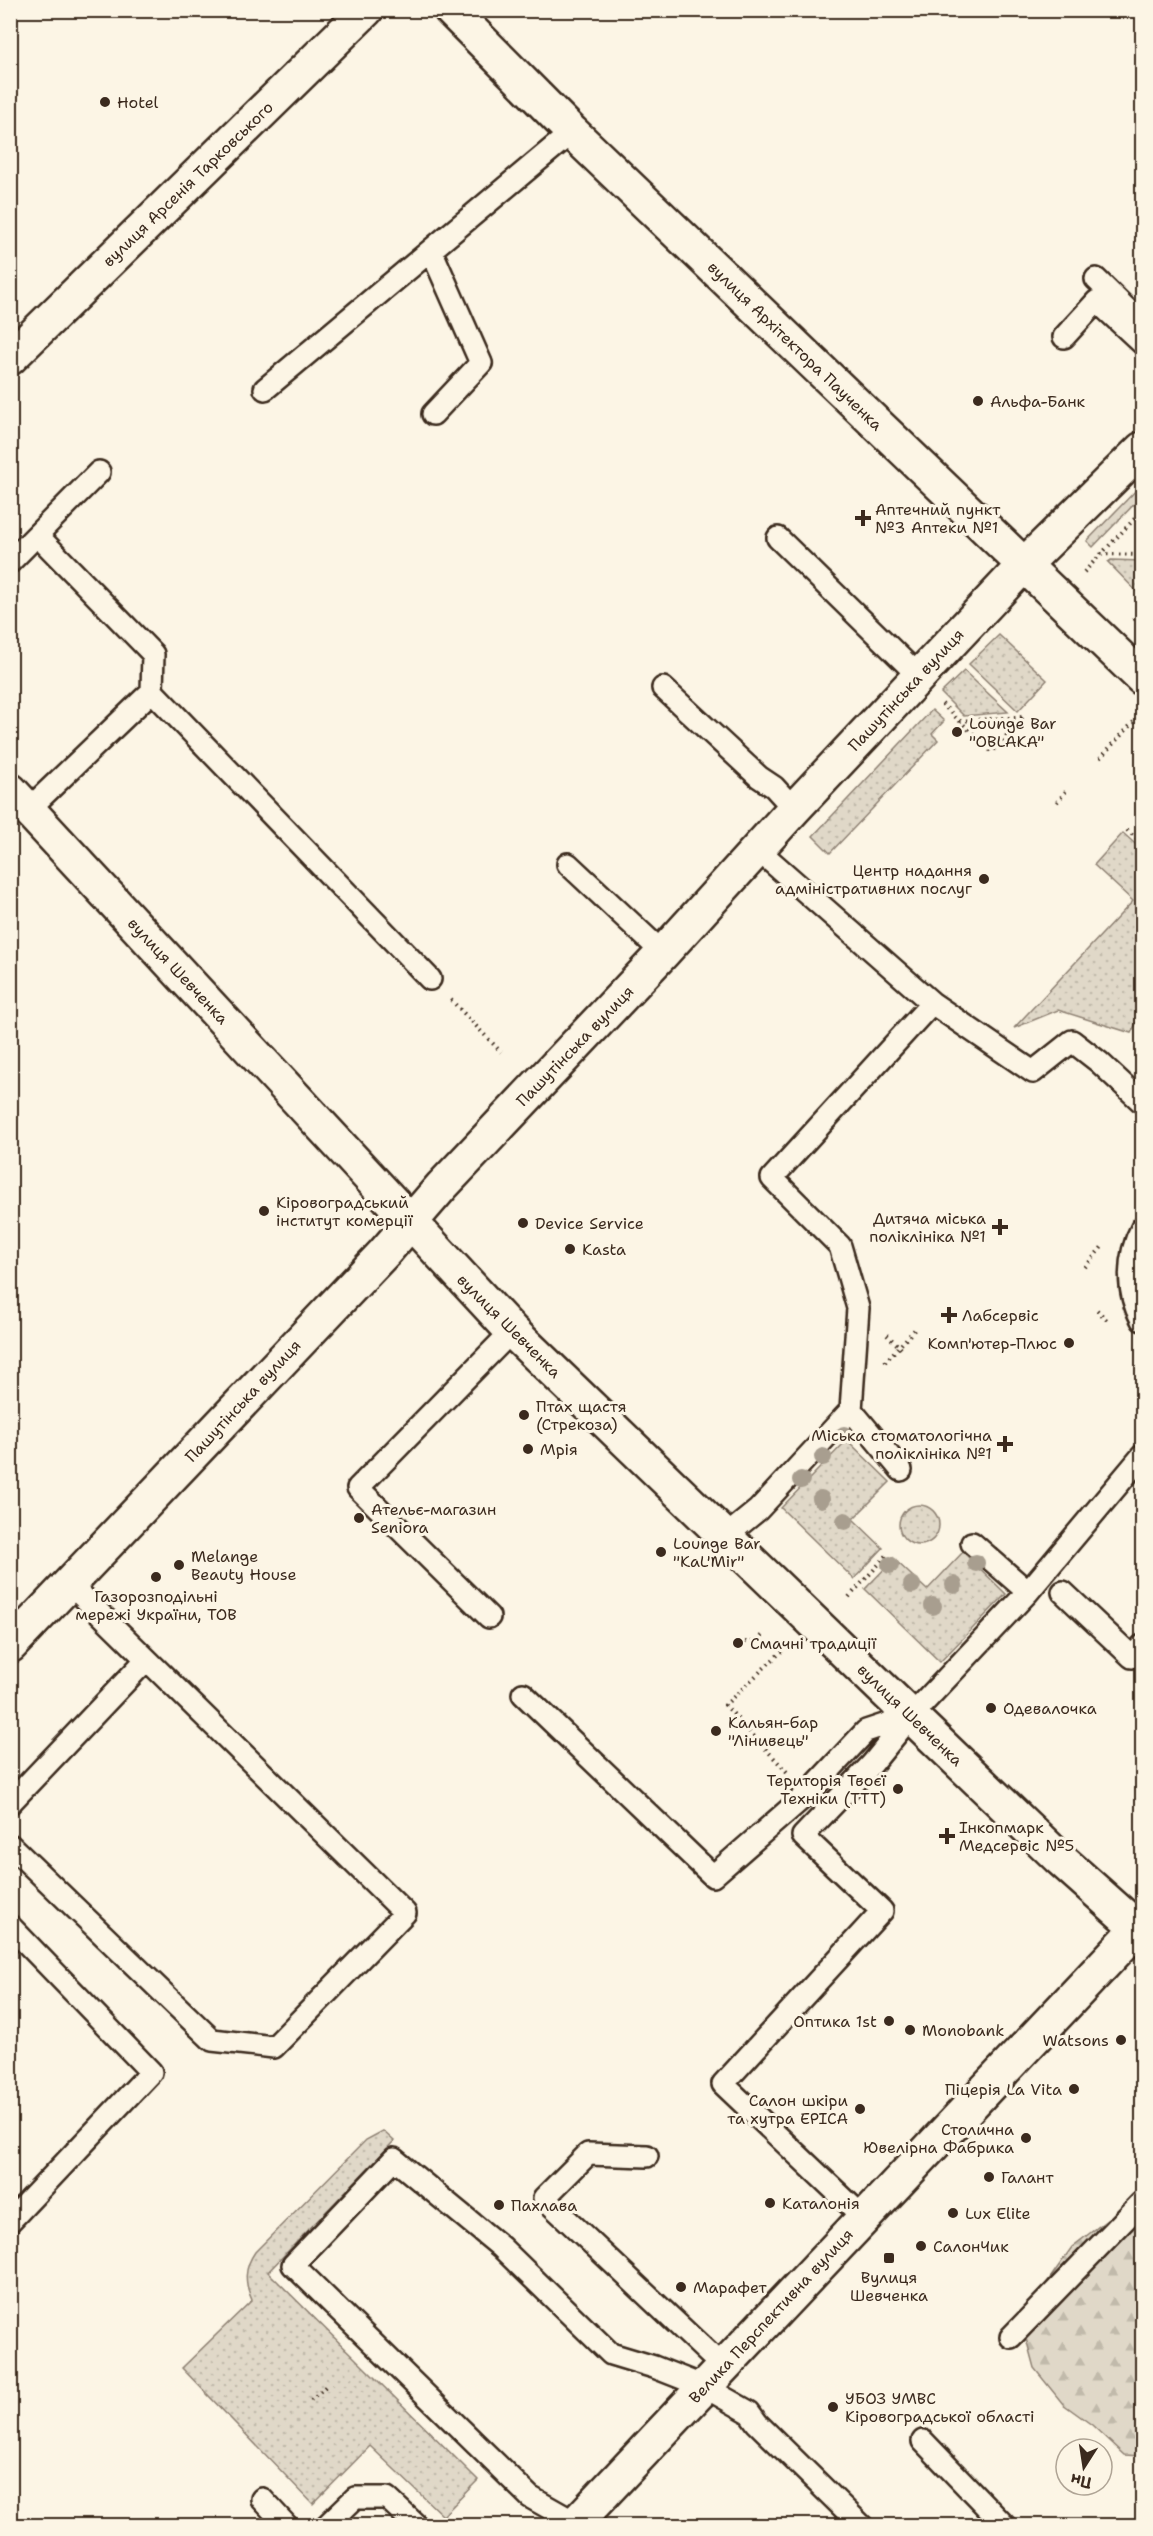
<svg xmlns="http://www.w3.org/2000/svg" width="1153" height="2536" font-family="'Shantell Sans',sans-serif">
<defs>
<pattern id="green-dots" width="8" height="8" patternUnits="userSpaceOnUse" patternTransform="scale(1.5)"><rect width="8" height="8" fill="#e0d8c8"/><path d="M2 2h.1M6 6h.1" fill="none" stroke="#c1baab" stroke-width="1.8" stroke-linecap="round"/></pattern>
<pattern id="forest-firs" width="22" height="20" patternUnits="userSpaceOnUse" patternTransform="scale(1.5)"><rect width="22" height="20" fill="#e0d8c8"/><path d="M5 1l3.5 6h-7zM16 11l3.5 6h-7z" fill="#c1baab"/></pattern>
</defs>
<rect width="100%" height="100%" fill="#fcf5e5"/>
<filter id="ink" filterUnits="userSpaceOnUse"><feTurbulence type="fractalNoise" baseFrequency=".0167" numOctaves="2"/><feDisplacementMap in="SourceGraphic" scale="12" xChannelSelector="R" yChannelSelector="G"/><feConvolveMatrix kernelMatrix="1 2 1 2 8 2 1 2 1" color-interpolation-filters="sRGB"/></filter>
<g filter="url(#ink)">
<path fill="url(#green-dots)" stroke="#8e8173" stroke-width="1.5" d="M1142,484V496L1093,547L1087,541Z
M1111,560L1142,561V597L1108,562Z
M999,635L1047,680L1018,711L969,664Z
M964,671L1008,712L964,716L941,693Z
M932,710L944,721L932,734L938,740L830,853L813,836Z
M1123,833L1142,850V1012L1131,1033L1058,1010L1014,1028L1133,901L1094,865Z
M847,1440L890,1482L853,1519L883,1548L854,1579L781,1508Z
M899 1525a20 20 0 1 1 40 0a20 20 0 1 1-40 0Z
M963,1552L1006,1594L940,1662L865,1589L894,1559L927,1590Z
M383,2131L394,2141L268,2272L478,2480L443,2516L370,2446L313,2504L182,2368L252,2300C244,2282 244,2268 255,2252L366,2140Z"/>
<path fill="url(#forest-firs)" stroke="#8e8173" stroke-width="1.5" d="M1142,2215V2456L1124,2455L1092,2425L1063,2404L1034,2368L1024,2331L1046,2284L1072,2247L1107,2220Z"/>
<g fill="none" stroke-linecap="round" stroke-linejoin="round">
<g stroke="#3b2a1e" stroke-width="26">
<path id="service" d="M431,250L481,363L433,414
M1096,279L1142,324
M1064,337L1097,301L1142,343
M265,389L572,132
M37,535L153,654L152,691
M778,538L919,676
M10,562L99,472
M663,688L759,777L774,787L794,809
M29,809L152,691L430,979
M757,849L932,1003L1033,1072L1072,1041L1099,1062L1142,1102
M568,864L663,953
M1142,1228C1127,1256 1126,1292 1142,1320
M851,1410L858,1308L840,1246L772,1178L932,1003
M726,1536L758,1510L851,1410L901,1470
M972,1543L1028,1592
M1063,1592L1132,1657L1142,1646
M489,1617L358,1488L512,1331
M523,1694L713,1876L807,1794L866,1731L911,1716
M10,1803L146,1660
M10,1845L212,2040L274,2047L405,1913L70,1584
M10,1926L151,2072L10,2221
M647,2156L588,2154L544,2198L723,2367
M864,2218L723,2084L882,1911L803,1836L872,1764L911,1716L1028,1592L1142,1456
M1011,2337L1141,2203L1142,2204
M923,2441L1005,2526
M262,2499L287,2526
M576,2523L530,2497L293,2265L394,2159L501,2247L611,2354L654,2367L705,2387L749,2412L757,2423L862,2526
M326,2526L355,2498H387L417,2526"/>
</g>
<g stroke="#3b2a1e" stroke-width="38">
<path id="minor" d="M451,10L572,132L1142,678
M10,358L366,10
M10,1646L384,1253L442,1186L663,953L794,809L1023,566L1142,449"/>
</g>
<g stroke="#3b2a1e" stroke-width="38">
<path id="secondary" d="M10,790L512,1331L911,1716L1059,1858L1142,1932"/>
</g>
<g stroke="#3b2a1e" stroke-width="38">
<path id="primary" d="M573,2526L1142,1924"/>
</g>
<path stroke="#3b2a1e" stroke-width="4" stroke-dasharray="1.5 4.5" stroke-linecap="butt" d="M1101,554L1142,555
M1084,572L1142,511
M1133,620L1142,609
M942,704L992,752L1023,717
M960,721L1022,717
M1100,758L1140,715
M1057,802L1067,790
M1127,830L1142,844
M451,1000L501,1052
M1085,1267L1102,1247
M1097,1310L1107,1320
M887,1335L904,1351
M885,1362L916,1328
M849,1597L889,1553
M745,1642H755L764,1634
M782,1651L725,1705L787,1772
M311,2400L327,2385"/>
<use href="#service" stroke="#fcf5e5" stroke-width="21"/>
<use href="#minor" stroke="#fcf5e5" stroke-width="33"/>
<use href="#secondary" stroke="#fcf5e5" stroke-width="33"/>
<use href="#primary" stroke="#fcf5e5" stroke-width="33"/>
</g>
<g fill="#a89e8f">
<circle cx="844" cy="1435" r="9"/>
<circle cx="823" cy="1457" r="9"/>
<circle cx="801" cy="1480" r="9"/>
<circle cx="821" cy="1499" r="9"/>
<circle cx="845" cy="1521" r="9"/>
<circle cx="976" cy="1563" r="9"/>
<circle cx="890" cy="1565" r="9"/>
<circle cx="912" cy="1585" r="9"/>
<circle cx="954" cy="1585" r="9"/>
<circle cx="933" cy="1606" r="9"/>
</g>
</g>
<g fill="#3b2a1e" stroke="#fcf5e5" stroke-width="2">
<circle cx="105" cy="102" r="6"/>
<circle cx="978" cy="401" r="6"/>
<path d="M860 509h6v6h6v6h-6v6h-6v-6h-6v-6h6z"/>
<circle cx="957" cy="732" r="6"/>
<circle cx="984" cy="879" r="6"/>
<circle cx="264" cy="1211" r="6"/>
<circle cx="523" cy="1223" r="6"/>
<path d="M997 1218h6v6h6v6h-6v6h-6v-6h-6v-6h6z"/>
<circle cx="570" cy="1249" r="6"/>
<path d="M946 1306h6v6h6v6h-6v6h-6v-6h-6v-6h6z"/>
<circle cx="1069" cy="1343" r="6"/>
<circle cx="524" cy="1415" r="6"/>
<path d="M1002 1435h6v6h6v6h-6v6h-6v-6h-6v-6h6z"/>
<circle cx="528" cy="1449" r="6"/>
<circle cx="359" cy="1518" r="6"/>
<circle cx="661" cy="1552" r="6"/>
<circle cx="179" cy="1565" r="6"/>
<circle cx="156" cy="1577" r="6"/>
<circle cx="738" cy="1643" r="6"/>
<circle cx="991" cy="1708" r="6"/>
<circle cx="716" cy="1731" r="6"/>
<circle cx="898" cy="1789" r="6"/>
<path d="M944 1827h6v6h6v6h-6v6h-6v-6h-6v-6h6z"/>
<circle cx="889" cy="2021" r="6"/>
<circle cx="910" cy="2030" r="6"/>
<circle cx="1121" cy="2040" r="6"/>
<circle cx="1074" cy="2089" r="6"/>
<circle cx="860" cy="2109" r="6"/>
<circle cx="1026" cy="2138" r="6"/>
<circle cx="989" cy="2177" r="6"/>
<circle cx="770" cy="2203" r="6"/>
<circle cx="499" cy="2205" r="6"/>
<circle cx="953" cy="2213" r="6"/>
<circle cx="921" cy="2246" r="6"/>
<rect x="883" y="2252" width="12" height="12" rx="3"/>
<circle cx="681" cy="2287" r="6"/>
<circle cx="833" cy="2407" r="6"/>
</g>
<g text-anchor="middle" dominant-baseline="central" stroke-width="6" stroke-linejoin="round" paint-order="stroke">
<g font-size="16" fill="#3b2a1e" stroke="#fcf5e5" text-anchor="start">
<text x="117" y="102">Hotel</text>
<text x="990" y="401">Альфа-Банк</text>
<text x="875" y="509">Аптечний пункт<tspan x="875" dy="18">№3 Аптеки №1</tspan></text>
<text x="969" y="723">Lounge Bar<tspan x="969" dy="18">"OBLAKA"</tspan></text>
<text x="972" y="870" text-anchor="end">Центр надання<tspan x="972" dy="18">адміністративних послуг</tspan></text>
<text x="276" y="1202">Кіровоградський<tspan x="276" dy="18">інститут комерції</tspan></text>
<text x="986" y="1218" text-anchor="end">Дитяча міська<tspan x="986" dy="18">поліклініка №1</tspan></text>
<text x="535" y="1223">Device Service</text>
<text x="582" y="1249">Kasta</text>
<text x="962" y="1315">Лабсервіс</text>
<text x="1057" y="1343" text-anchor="end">Комп'ютер-Плюс</text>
<text x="536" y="1406">Птах щастя<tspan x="536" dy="18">(Стрекоза)</tspan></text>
<text x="992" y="1435" text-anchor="end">Міська стоматологічна<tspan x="992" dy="18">поліклініка №1</tspan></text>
<text x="540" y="1449">Мрія</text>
<text x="371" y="1509">Ательє-магазин<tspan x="371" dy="18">Seniora</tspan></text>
<text x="673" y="1543">Lounge Bar<tspan x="673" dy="18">"KaL'Mir"</tspan></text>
<text x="191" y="1556">Melange<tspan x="191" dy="18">Beauty House</tspan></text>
<text x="156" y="1596" text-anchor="middle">Газорозподільні<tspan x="156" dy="18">мережі України, ТОВ</tspan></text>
<text x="750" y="1643">Смачні традиції</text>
<text x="1003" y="1708">Одевалочка</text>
<text x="728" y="1722">Кальян-бар<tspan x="728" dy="18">"Лінивець"</tspan></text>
<text x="886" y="1780" text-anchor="end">Територія Твоєї<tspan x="886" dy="18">Техніки (ТТТ)</tspan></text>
<text x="959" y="1827">Інкопмарк<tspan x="959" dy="18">Медсервіс №5</tspan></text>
<text x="877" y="2021" text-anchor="end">Оптика 1st</text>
<text x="922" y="2030">Monobank</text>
<text x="1109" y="2040" text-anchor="end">Watsons</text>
<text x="1062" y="2089" text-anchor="end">Піцерія La Vita</text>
<text x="848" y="2100" text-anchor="end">Салон шкіри<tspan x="848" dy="18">та хутра EPICA</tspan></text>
<text x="1014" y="2129" text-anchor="end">Столична<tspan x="1014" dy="18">Ювелірна Фабрика</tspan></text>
<text x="1001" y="2177">Галант</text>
<text x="782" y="2203">Каталонія</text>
<text x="511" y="2205">Пахлава</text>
<text x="965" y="2213">Lux Elite</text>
<text x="933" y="2246">СалонЧик</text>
<text x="889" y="2277" text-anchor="middle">Вулиця<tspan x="889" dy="18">Шевченка</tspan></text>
<text x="693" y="2287">Марафет</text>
<text x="845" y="2398">УБОЗ УМВС<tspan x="845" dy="18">Кіровоградської області</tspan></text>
</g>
<g font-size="16" fill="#3b2a1e" stroke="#fcf5e5">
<text transform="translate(188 184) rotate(-44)">вулиця Арсенія Тарковського</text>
<text transform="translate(795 346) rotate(44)">вулиця Архітектора Паученка</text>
<text transform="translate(906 690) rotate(-47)">Пашутінська вулиця</text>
<text transform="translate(178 971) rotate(47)">вулиця Шевченка</text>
<text transform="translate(575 1046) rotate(-46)">Пашутінська вулиця</text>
<text transform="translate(509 1326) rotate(45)">вулиця Шевченка</text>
<text transform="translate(243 1401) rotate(-47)">Пашутінська вулиця</text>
<text transform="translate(910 1715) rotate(44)">вулиця Шевченка</text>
<text transform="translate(771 2316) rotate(-47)">Велика Перспективна вулиця</text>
</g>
</g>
<rect width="1153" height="2536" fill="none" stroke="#fcf5e5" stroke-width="36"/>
<rect x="18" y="18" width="1117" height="2500" fill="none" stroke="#3b2a1e" stroke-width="2" filter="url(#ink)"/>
<g transform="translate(1084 2467) rotate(192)"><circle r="28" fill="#fcf5e5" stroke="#afa495" stroke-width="1.5"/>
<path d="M0-4.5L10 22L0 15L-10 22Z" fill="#3b2a1e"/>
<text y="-9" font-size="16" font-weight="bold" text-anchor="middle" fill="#3b2a1e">Пн</text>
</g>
</svg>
